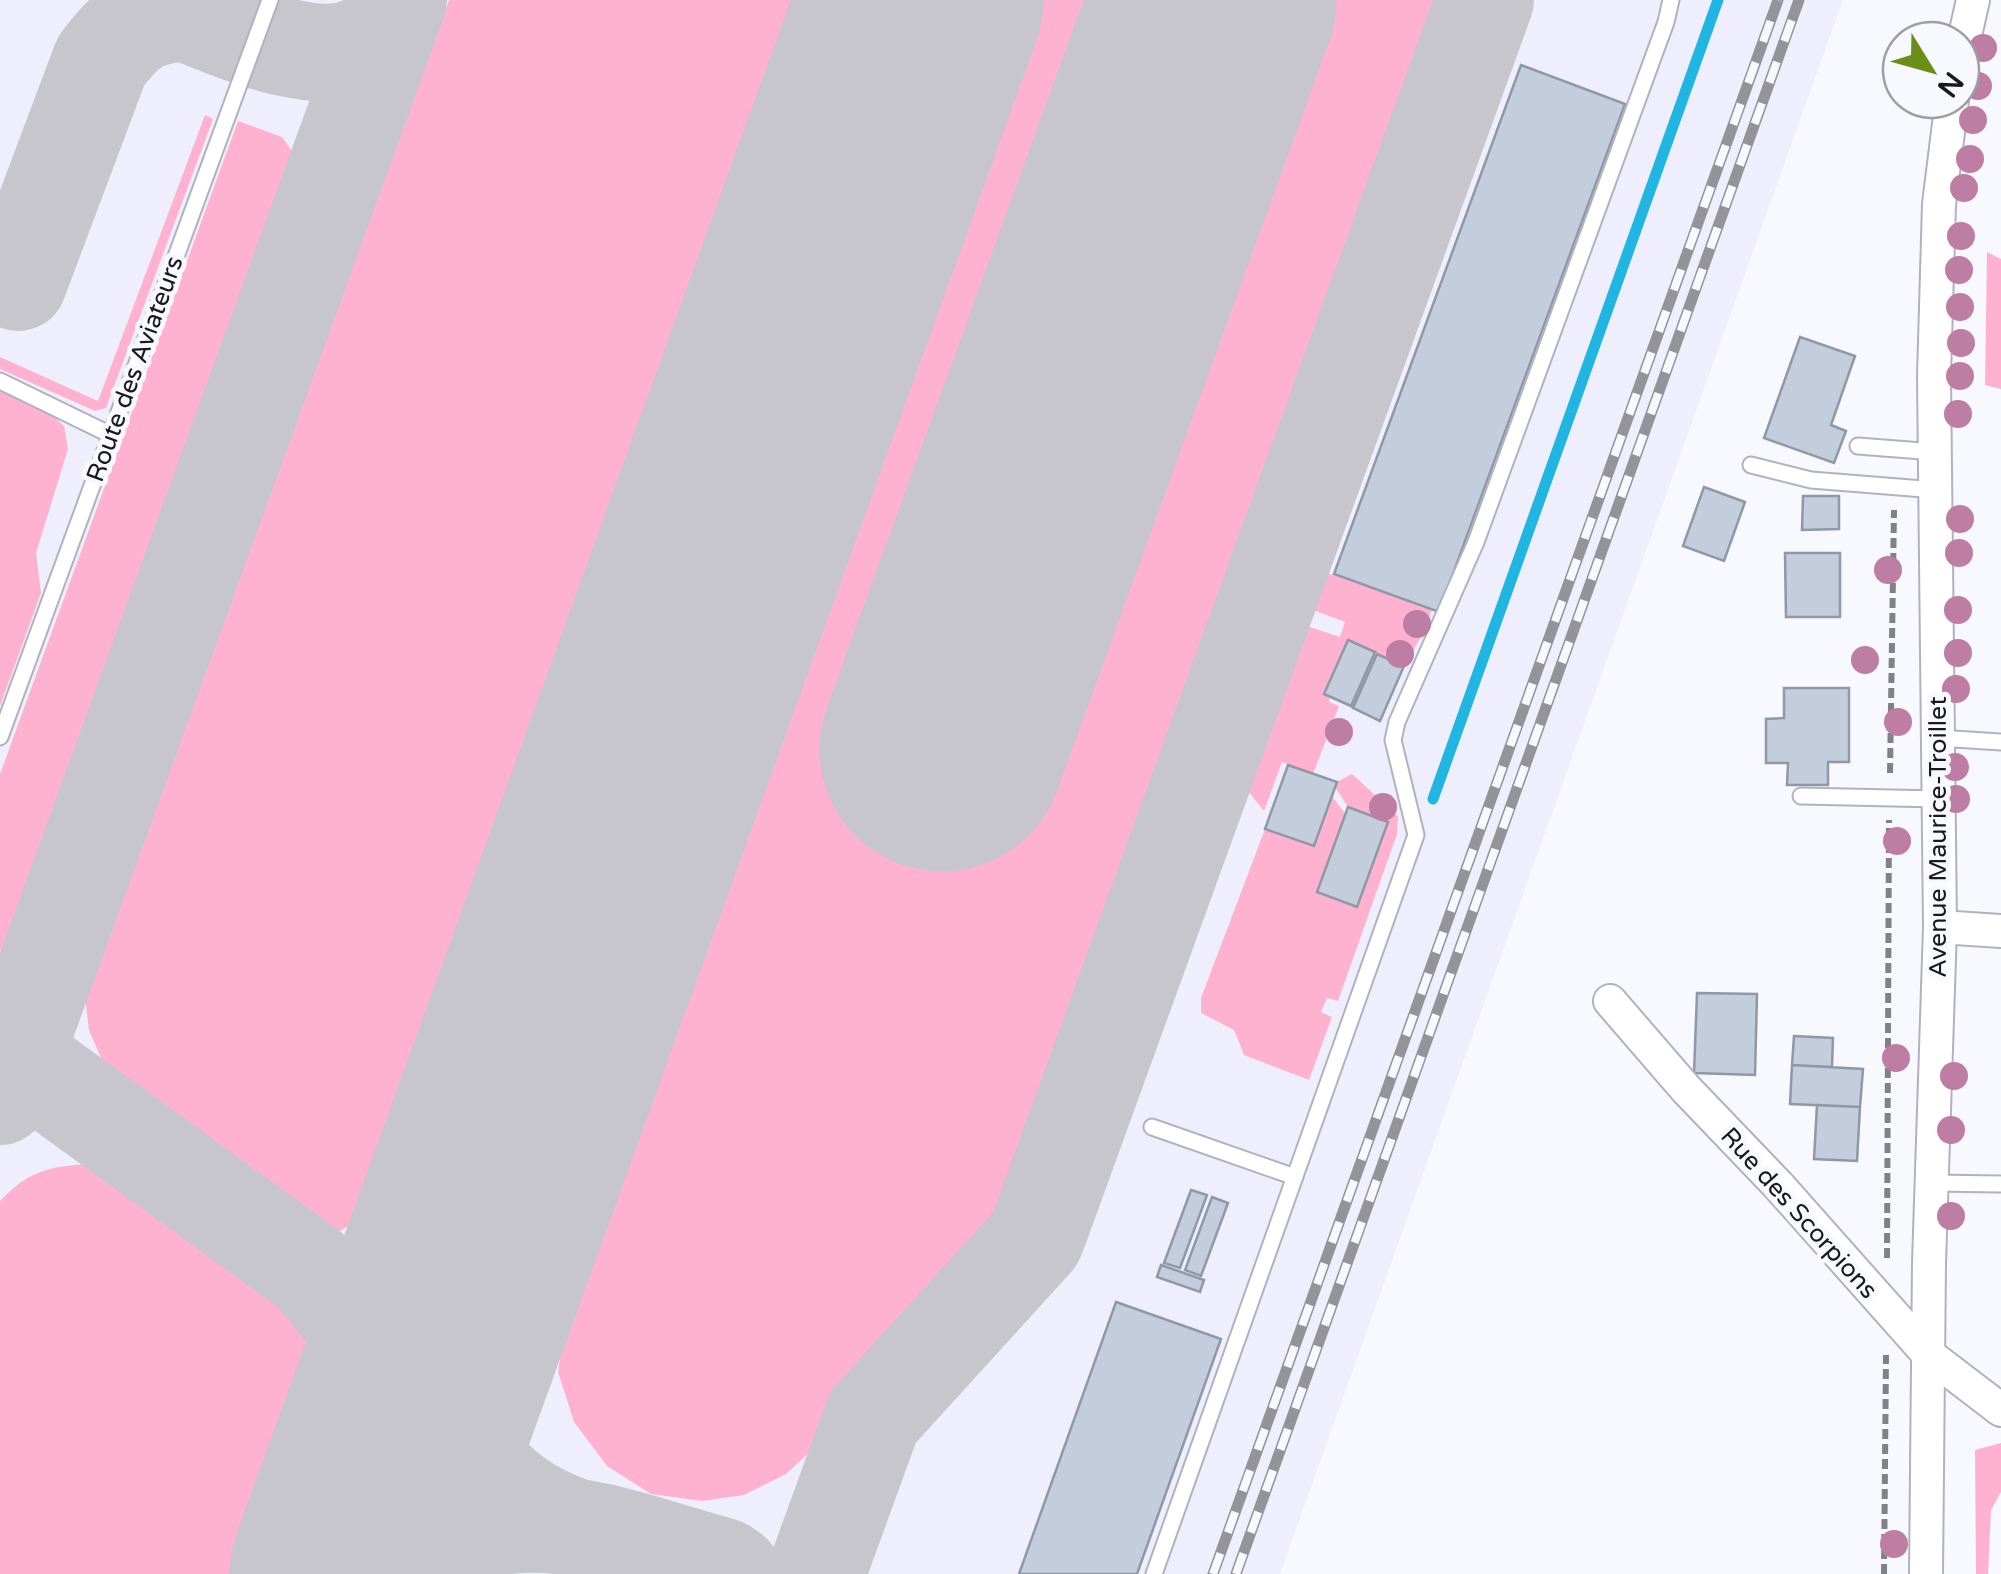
<svg xmlns="http://www.w3.org/2000/svg" width="2001" height="1574" font-family="'Varela Round',sans-serif">
<rect width="100%" height="100%" fill="#f8f8ff"/>
<path fill="#efeefd" d="M0,0H1843L1280,1574H0Z"/>
<path fill="#ffb2cf" d="M449,0H803L365,1209C341,1238 328,1238 294,1227L127,1098L101,1058L89,1030L84,990L87,944L314,323L377,195Z
M1039,0H1461L1013,1225L839,1425L786,1474L744,1495L702,1501L651,1494L607,1466L574,1422L558,1372L569,1299Z
M205,115L213,119L106,408L95,411L0,369V357L98,401Z
M238,121L282,137L307,172L33,925L0,951V774Z
M1987,252L2001,259V389L1985,385Z
M0,390L49,412L64,426L68,449L36,553L41,593L0,706Z
M1327,573L1432,609L1425,630L1404,666L1348,640L1324,694L1330,697L1329,702L1339,706L1313,774L1282,762L1264,811L1248,791L1261,759L1257,756L1307,626L1340,637L1345,622L1313,610Z
M1352,774L1398,816L1397,834L1338,1001L1327,998L1321,1012L1332,1017L1309,1080L1244,1055L1234,1030L1201,1013V998L1265,829L1314,846L1332,796L1346,815L1357,906L1388,823L1348,807L1335,787L1337,782Z
M101,1164L130,1173L291,1295L306,1315L315,1350L234,1574H0V1201C32,1167 56,1165 101,1164Z
M2001,1443V1492L1991,1510L1988,1574H1976L1975,1450Z"/>
<g fill="none" stroke-linecap="round" stroke-linejoin="round">
<path stroke="#21b6e1" stroke-width="11" d="M1433,799L1718,0"/>
<path stroke="#c6c6cc" stroke-width="98" d="M155,0C212,21 314,75 369,42C377,37 384,27 390,20
M18,282L101,61C129,24 143,16 189,12
M0,1045L310,1270C377,1344 396,1390 382,1490
M0,1096L398,0
M458,1278C453,1303 445,1329 444,1355C440,1435 495,1498 566,1524
M393,1574C512,1487 596,1532 723,1567L733,1574
M816,1574L873,1417L1035,1239L1039,1229L1485,0"/>
<path stroke="#c6c6cc" stroke-width="245" d="M942,749L1214,0
M352,1574L921,0"/>
</g>
<path fill="#c3cddb" stroke="#8f98a6" stroke-width="2.5" d="M1521,65L1625,104L1439,612L1334,574Z
M1800,337L1855,356L1831,425L1846,431L1834,463L1764,438Z
M1704,487L1745,502L1724,561L1683,546Z
M1803,496H1839V529L1802,530Z
M1785,553H1840V617H1786Z
M1348,640L1375,652L1351,706L1324,694Z
M1377,654L1404,666L1380,721L1353,708Z
M1784,688H1849V762H1828V785H1787L1788,763H1766V719L1784,718Z
M1288,765L1337,782L1314,846L1265,829Z
M1348,807L1388,822L1357,907L1317,892Z
M1697,993L1757,994L1755,1075L1694,1073Z
M1794,1036L1833,1038L1832,1067L1792,1065Z
M1792,1065L1863,1069L1860,1107L1790,1104Z
M1817,1105L1860,1107L1857,1161L1814,1159Z
M1191,1190L1207,1195L1180,1268L1164,1263Z
M1212,1197L1228,1203L1201,1276L1185,1270Z
M1161,1265L1204,1280L1200,1292L1157,1277Z
M1116,1302L1221,1339L1137,1574H1019Z"/>
<g fill="none" stroke-linecap="round" stroke-linejoin="round">
<g stroke="#b2b1c1" stroke-width="19">
<path id="lane" d="M0,381L111,435
M1858,446L1935,452
M1751,465L1811,480L1936,490
M0,737L270,0
M1938,738L2001,742
M1801,796L1939,799
M1152,1127L1292,1176
M1932,1183L2001,1184
M1154,1574L1416,835L1393,740L1397,722L1476,542L1666,22L1671,0"/>
</g>
<g stroke="#b2b1c1" stroke-width="36">
<path id="street" d="M1961,53L1973,0
M1940,927L2001,931
M1610,1001L1686,1089L1778,1185L1929,1355L2001,1410
M1926,1574L1929,1263L1940,927L1934,376L1939,204L1952,100"/>
</g>
<path stroke="#818187" stroke-width="6" stroke-dasharray="10 5" stroke-linecap="butt" d="M1890,773L1894,510
M1887,1258L1889,820
M1884,1574L1886,1355"/>
<use href="#lane" stroke="#fff" stroke-width="15"/>
<use href="#street" stroke="#fff" stroke-width="32"/>
<g stroke="#939399" stroke-width="11">
<path id="rail" d="M1213,1574L1778,0
M1236,1574L1799,0"/>
</g>
<use href="#rail" stroke="#f8f8ff" stroke-width="8" stroke-dasharray="22" stroke-linecap="butt"/>
</g>
<g fill="#be7da2">
<circle cx="1983" cy="48" r="14"/>
<circle cx="1978" cy="86" r="14"/>
<circle cx="1973" cy="120" r="14"/>
<circle cx="1970" cy="159" r="14"/>
<circle cx="1964" cy="188" r="14"/>
<circle cx="1961" cy="236" r="14"/>
<circle cx="1959" cy="270" r="14"/>
<circle cx="1960" cy="307" r="14"/>
<circle cx="1961" cy="343" r="14"/>
<circle cx="1960" cy="376" r="14"/>
<circle cx="1958" cy="414" r="14"/>
<circle cx="1960" cy="519" r="14"/>
<circle cx="1959" cy="553" r="14"/>
<circle cx="1888" cy="570" r="14"/>
<circle cx="1958" cy="610" r="14"/>
<circle cx="1417" cy="624" r="14"/>
<circle cx="1958" cy="653" r="14"/>
<circle cx="1400" cy="654" r="14"/>
<circle cx="1865" cy="660" r="14"/>
<circle cx="1956" cy="689" r="14"/>
<circle cx="1898" cy="722" r="14"/>
<circle cx="1339" cy="732" r="14"/>
<circle cx="1955" cy="767" r="14"/>
<circle cx="1956" cy="799" r="14"/>
<circle cx="1383" cy="807" r="14"/>
<circle cx="1897" cy="841" r="14"/>
<circle cx="1896" cy="1058" r="14"/>
<circle cx="1954" cy="1076" r="14"/>
<circle cx="1951" cy="1130" r="14"/>
<circle cx="1951" cy="1216" r="14"/>
<circle cx="1894" cy="1544" r="14"/>
</g>
<g text-anchor="middle" dominant-baseline="central" stroke-width="10" stroke-linejoin="round" paint-order="stroke">
<g font-size="25" fill="#18181d" stroke="#f8f8ff">
<text transform="translate(135 369) rotate(-70)">Route des Aviateurs</text>
<text transform="translate(1938 837) rotate(-90)">Avenue Maurice-Troillet</text>
<text transform="translate(1799 1213) rotate(48)">Rue des Scorpions</text>
</g>
</g>
<g transform="translate(1931 70) rotate(127)"><circle r="48" fill="#f8f8ff" stroke="#9e9ea5" stroke-width="2.5"/>
<path d="M0-8L18 38L0 25L-18 38Z" fill="#6b8e16"/>
<text y="-15" font-size="28" font-weight="bold" text-anchor="middle" fill="#18181d">N</text>
</g>
</svg>
